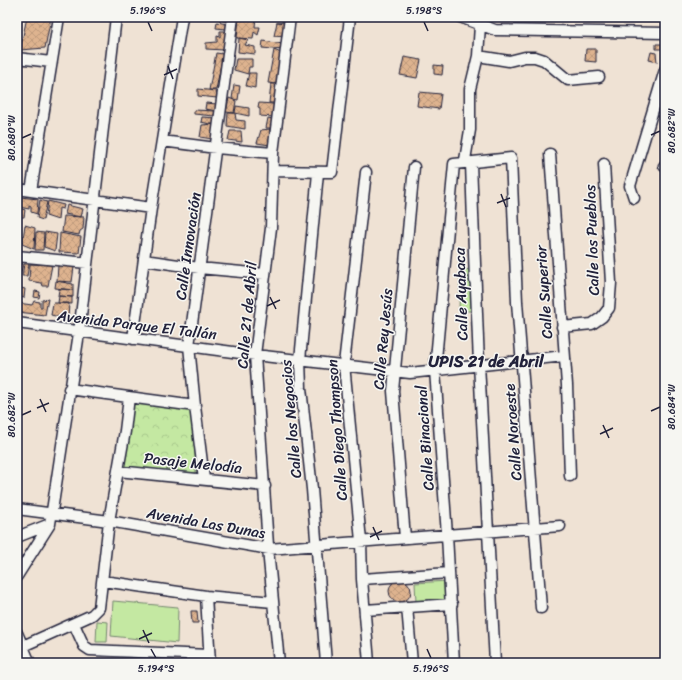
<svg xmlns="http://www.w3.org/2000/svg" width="682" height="680" font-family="Sriracha,sans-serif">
<defs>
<pattern id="park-crowns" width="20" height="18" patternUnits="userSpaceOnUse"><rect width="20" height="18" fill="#c4e8a2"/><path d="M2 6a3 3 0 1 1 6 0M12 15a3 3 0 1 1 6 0" fill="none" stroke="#a8c78c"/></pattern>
<pattern id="building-cross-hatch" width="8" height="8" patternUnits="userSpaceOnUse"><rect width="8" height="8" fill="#deb38f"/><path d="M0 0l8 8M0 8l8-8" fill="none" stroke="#be9a7c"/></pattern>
</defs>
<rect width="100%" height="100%" fill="#efe2d4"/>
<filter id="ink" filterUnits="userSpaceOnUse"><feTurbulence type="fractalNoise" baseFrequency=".025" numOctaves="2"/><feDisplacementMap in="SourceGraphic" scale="8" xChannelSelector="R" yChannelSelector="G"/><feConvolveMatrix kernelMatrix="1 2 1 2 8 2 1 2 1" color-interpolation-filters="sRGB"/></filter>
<g filter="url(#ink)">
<path fill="url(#park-crowns)" stroke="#73856e" d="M131,400L193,404L196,473L122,467Z"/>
<path fill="#c4e8a2" stroke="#73856e" d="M460,269L475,270L474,311H459Z
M448,581L450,600L416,602L415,583Z
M113,601L178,607L177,643L111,636Z
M97,621L108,622L107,642H96Z"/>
<path fill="url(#building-cross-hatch)" stroke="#22223b" d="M27,17H51L45,48L20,50Z
M219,17H229L228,22L219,20Z
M239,17H256L255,27H260L258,35L254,32L253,39L237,38Z
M278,17H285L284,22L277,19Z
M217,22L227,24L225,29L216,28Z
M277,22L284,23V35L274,36Z
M220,31H226L224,50L206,49V43L217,42V36L220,37Z
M239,38L248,40L245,45L255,47V54L238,52Z
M263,41L283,44V50L262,48Z
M656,44H662V49H656Z
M586,49H596V62L585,61Z
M274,50L281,53L277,84L268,83Z
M651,52L656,53L657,62L649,60Z
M216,53L223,54L216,90H209Z
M404,57L421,60L417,78L400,75Z
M236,59H252V67H249L248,74L234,70Z
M434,65L443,66L442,75L434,74Z
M249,73H256L255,88L246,86Z
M271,84H277L275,103H269Z
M234,85L240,86L238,100L232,99Z
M198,89L216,91L217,98L198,96Z
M419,92L441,94L439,109L417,106Z
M229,98L236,101L234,113L226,112Z
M206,103L217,104V111L205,109Z
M259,103L274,104V117L260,116V109L258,108Z
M236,106L249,108V116L235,113Z
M194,110L215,111L214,116L194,114Z
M228,113H235L236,120L245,121V129L227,126Z
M202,117L216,118L215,125L201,122Z
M268,118L272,119L271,128H266Z
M214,124L212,139L200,137L202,125Z
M270,129V145L257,143L261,130Z
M230,131H241L242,142L228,140Z
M20,197L38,199L37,214L31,212V206L29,205V209L19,207Z
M40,200L47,202L43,220L37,218Z
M48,201L64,205L63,209L59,208L58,220L46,216Z
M67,205L83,209L81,217L65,214Z
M19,208L25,210L24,217H17Z
M64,216L84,217L83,229L80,231L79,235L62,232Z
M25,225L35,228L34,249L22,244Z
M17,231L21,232L19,244H17Z
M36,232L44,233L43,250H35Z
M45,232L57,234L55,251L44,247Z
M60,233L81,237L79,253L59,252Z
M17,262L23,264L20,276H17Z
M24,264H29L27,276H22Z
M30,264L52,265L48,286H43L42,283L29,281Z
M58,265L74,267L72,282L57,281Z
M56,281L73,284V290L55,288Z
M17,287L25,289L24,298L17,296Z
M59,289L73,290V297L58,296Z
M35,291L40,292L39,298L34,297Z
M59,296L72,297V304L58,303Z
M17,299L18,303L32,305L34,301L40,302V307H42V300L48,299L45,315L17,312Z
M53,303H69L68,319L51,315Z
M389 591a11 11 0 1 1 22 0a11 11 0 1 1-22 0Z
M191,611H197L198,623H192Z"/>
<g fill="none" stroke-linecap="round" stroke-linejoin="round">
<g stroke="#22223b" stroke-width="13">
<path id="minor" d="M460,17L495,30L665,33
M478,56L509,61L525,57H535L544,60L568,80L599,77
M17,58L51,62
M162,141L216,148L273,153
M550,154L567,385L570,476
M465,160L470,130V89L478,56L480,25
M664,166L665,165
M273,171L332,172L350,17
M366,172L344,364L361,541L362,579L369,663
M318,173L300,360L301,388L312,489L326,663
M17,189L151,208
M31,191L59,17
M634,198L630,186L665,70
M17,256L87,263
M144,260L199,268L264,274
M475,281L471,163L479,364L495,663
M17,323L255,355L410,373L564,356
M562,327L592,324L602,317L609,308L611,283L604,164
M133,339L151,208L182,17
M69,389L195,406
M118,471L265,486
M204,479L195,406L189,346L233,17
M17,509L109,521L269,549L560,526
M17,537L50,524
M405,538L393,391L414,167
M17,576L50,524L79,333L116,17
M362,579L449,573
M103,581L206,596L273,602
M206,596L210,663
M407,607L412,663
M365,610L452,604
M74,624L84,646L90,650L209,655
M17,633L30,663
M23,646L92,615L99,608L109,521L125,431L129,397
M279,663L269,560L255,355L271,228L273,153L290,17
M454,663L447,535L435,370L454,164L511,158L517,302L541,608"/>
</g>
<use href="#minor" stroke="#f6f6f2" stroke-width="10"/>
</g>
</g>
<path fill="none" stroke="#22223b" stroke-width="1.5" d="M148,22L152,31M424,22L428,31M168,66L173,79M164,75L177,69M651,135L660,131M22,138L31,134M501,194L506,207M497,203L510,198M270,297L276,309M267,306L280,300M40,399L46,412M37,408L49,403M651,411L660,407M22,415L31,411M603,425L609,438M600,434L613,428M373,527L379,540M370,537L382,531M143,630L149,643M139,639L152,633M151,649L156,658M427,649L431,658"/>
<g text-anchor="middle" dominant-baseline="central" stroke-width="3" stroke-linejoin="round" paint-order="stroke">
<g font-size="15" fill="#22223b" stroke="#f6f6f2">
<text transform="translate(592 240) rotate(-92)">Calle los Pueblos</text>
<text transform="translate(188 246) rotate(-82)">Calle Innovación</text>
<text transform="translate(544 292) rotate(-94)">Calle Superior</text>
<text transform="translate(461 294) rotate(-92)">Calle Ayabaca</text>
<text transform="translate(247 315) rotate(-85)">Calle 21 de Abril</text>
<text transform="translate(137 325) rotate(7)">Avenida Parque El Tallán</text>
<text transform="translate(383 339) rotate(-85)">Calle Rey Jesús</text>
<text transform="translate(291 419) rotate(-95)">Calle los Negocios</text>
<text transform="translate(337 430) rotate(-94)">Calle Diego Thompson</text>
<text transform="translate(513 432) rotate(-94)">Calle Noroeste</text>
<text transform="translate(425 438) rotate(-94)">Calle Binacional</text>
<text transform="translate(193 463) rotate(6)">Pasaje Melodía</text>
<text transform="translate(206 523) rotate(10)">Avenida Las Dunas</text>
</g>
<g font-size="16" font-weight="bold" fill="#22223b" stroke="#f6f6f2">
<text x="486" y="361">UPIS 21 de Abril</text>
</g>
</g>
<rect width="682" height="680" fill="none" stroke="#f6f6f2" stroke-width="44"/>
<rect x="22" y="22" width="638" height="636" fill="none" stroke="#22223b" stroke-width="1.5"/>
<g font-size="10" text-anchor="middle" fill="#22223b">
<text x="148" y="14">5.196°S</text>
<text x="424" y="14">5.198°S</text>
<text transform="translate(671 131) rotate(-90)" y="4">80.682°W</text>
<text transform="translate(11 138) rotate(-90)" y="4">80.680°W</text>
<text transform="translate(671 407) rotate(-90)" y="4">80.684°W</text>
<text transform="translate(11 415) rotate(-90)" y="4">80.682°W</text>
<text x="156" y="672">5.194°S</text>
<text x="431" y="672">5.196°S</text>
</g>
</svg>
